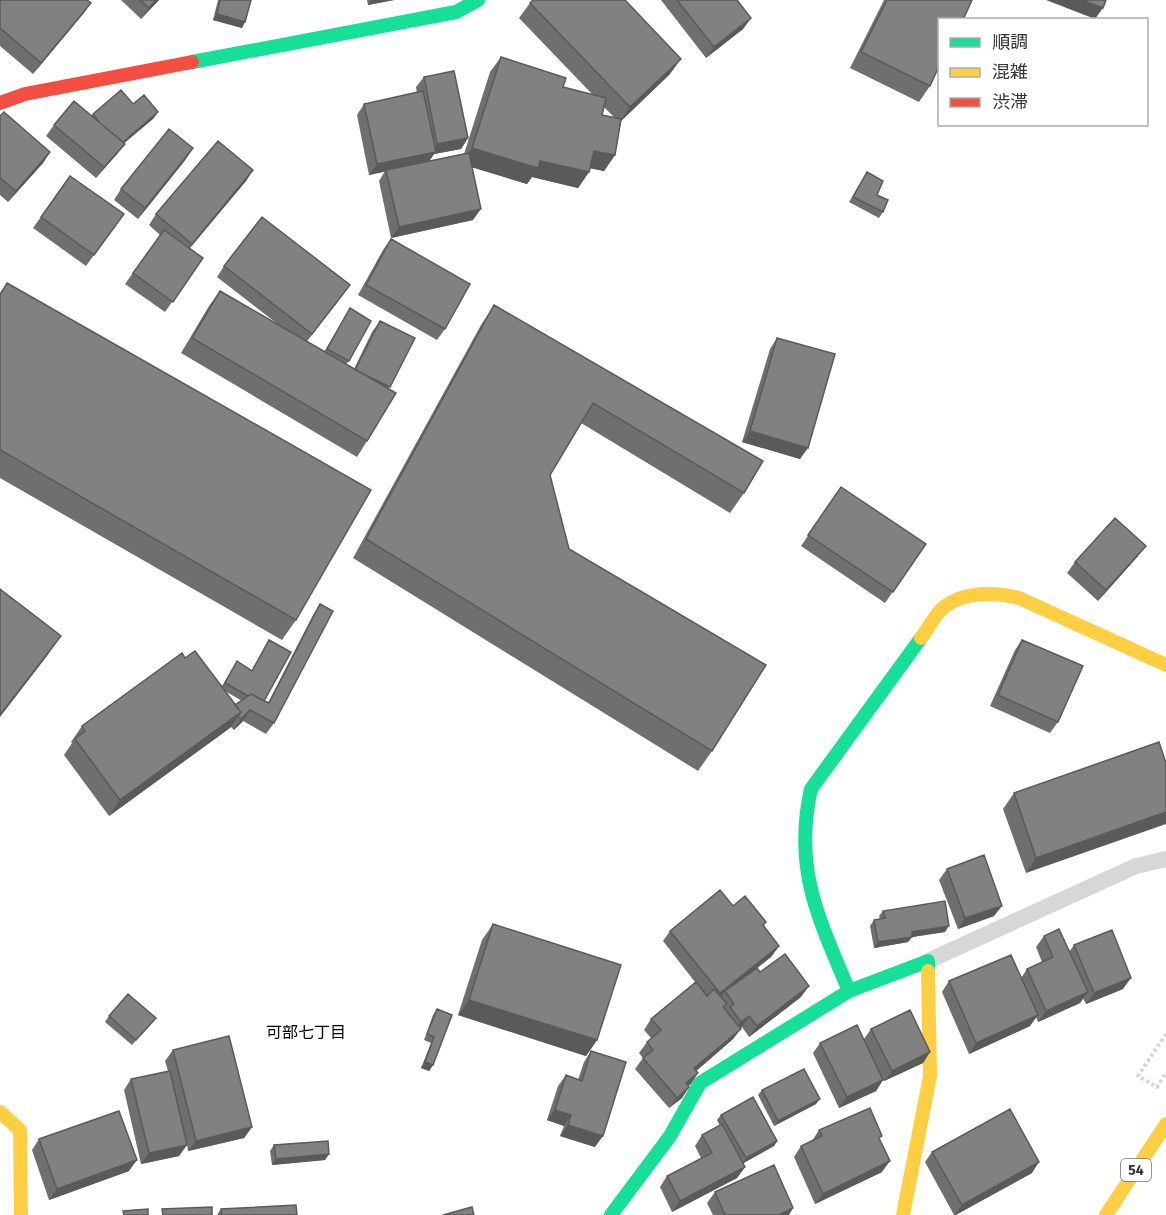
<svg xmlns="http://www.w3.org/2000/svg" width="1166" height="1215" font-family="'Fira Sans','Noto Sans JP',sans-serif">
<rect width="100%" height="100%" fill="#fff"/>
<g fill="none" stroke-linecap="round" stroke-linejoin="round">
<path stroke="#d6d6d6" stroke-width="4" stroke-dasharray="3 3" stroke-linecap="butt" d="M1166,1034L1138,1076L1157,1087L1166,1073"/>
<path stroke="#d7d7d7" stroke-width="16" d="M928,961L1136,866L1166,859"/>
<path stroke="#16e098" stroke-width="14" d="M192,62L456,12L478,0
M849,991C819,919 793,869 811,789L921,638
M611,1215L670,1136L700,1083L849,991L928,961V971"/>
<path stroke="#ffcf43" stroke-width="14" d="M921,638C928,629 935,614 944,607C965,591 995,592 1019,598L1166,665
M0,1112L20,1130L21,1215
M903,1215L930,1076L928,971
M1106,1215L1166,1124"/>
<path stroke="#f24e42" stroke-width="14" d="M0,103L25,94L192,62"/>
</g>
<path fill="#6f6f6f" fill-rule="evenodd" d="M0,0L91,3L83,14L33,74L0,46Z
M121,0H159L141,19Z
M218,0H251L242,28L213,20Z
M367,0H394L368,5Z
M661,0H737L751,18L743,29L706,58Z
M884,0H972L930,86L919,102L850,68Z
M530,3L670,74L621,121L615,155L604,171L590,168L589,172L578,188L532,177L527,184L472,167L473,220L391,238L379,181L385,171L369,175L357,115L364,104L417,93L416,87L424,77L468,138L461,149L434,154L429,161L464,154L490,72L501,57L563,87L592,94L519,18ZM604,107L614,117L602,115Z
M133,104L154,118L124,143L117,154L96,178L46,136L54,125Z
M0,116L50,152L43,163L8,202L0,195Z
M186,159L138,219L114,200L121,189Z
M253,170L246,181L190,248L203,258L165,312L125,284L160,235L149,225L156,214Z
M867,172L877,195L883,212L879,218L849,202Z
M70,176L124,214L86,266L33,228Z
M391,239L445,329L437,340L358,295L383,250Z
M224,266L342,296L307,341L324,352L350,308L349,361L346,364L354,369L372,332L380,321L415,338L388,389L367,441L357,457L181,353L209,306L220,291L279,325L217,277Z
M7,283L296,620L282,640L0,478V293Z
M494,305L744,493L730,513L581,423L550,475L569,549L712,751L698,771L353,558L481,325Z
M777,338L800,459L742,442L770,349Z
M841,487L926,544L885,603L801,546Z
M1138,556L1098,601L1067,573L1075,562Z
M320,604L274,723L266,734L243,721L234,730L231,727L109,816L64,755L72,743L71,742L82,726L185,658L222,686L237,661L252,670L269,640L264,701L268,703L313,615ZM225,691L242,701L235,705Z
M1022,640L1058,722L1050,733L990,706L1015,650Z
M1166,763L1026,873L1003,809L1014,793Z
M947,869L994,916L958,929L939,880Z
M733,906L766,922L763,926L779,946L771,957L757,968L760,972L801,997L749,1037L742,1027L740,1028L733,1039L696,1071L691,1084L688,1086L689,1087L682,1098L669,1108L635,1069L643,1058L639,1053L647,1042L651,1038L644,1030L651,1019L695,982L663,941L670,931Z
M883,911L945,932L912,937L908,942L874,948L870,926L874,920L880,919L879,916Z
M493,924L597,1040L586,1056L458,1015L482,940Z
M1044,936L1069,952L1074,945L1123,989L1086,1004L1083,998L1080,1003L1038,1022L1036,1017L1030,1026L969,1054L942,992L949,981L1021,978L1027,969L1042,962L1036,947Z
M437,1009L433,1065L429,1071L421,1068L431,1043L424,1040L433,1015Z
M109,1016L156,1018L132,1045L105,1022Z
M871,1029L930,1052L923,1063L884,1081L883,1080L876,1091L839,1108L813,1053L820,1043L864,1039Z
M173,1050L252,1127L244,1138L188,1151L187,1144L179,1156L141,1164L124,1090L131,1079L168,1071L165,1061Z
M591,1051L595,1147L560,1136L564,1126L547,1120L558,1086L566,1075L578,1080L584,1062Z
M762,1090L816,1104L774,1126L758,1095Z
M721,1115L777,1141L774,1146L743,1163L745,1167L737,1178L672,1212L660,1187L667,1176L701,1158L695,1146L702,1135L720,1126L717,1120Z
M819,1130L880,1140L882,1172L815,1204L794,1157L801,1146L812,1141Z
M39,1139L129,1171L49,1200L32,1150Z
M274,1145L329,1154L325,1160L272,1165L270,1151Z
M932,1152L1032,1173L956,1215H954L925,1162Z
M715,1192L789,1215H713L707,1203Z
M221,1209L297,1215H217Z"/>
<path fill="#5a5a5a" d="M156,0H159L141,19L149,8Z
M371,0H394L368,5Z
M1046,0H1082L1103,8L1095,19Z
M91,3L83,14L33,74L41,63Z
M217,14L245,22L242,28L213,20Z
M751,18L743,29L706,58L714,47Z
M681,59L670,74L619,123L630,107Z
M158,112L154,118L115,151L119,146Z
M468,138L461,149L434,154L428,163L369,175L377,164L432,153L437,144Z
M125,144L117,154L96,178L104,167Z
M193,148L186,159L138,219L145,208Z
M472,148L540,161L589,172L578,188L532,177L527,184L461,164Z
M594,151L615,155L604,171L583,167Z
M50,152L43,163L8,202L16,191Z
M253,170L246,181L184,255L192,244Z
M481,209L473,220L391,238L399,227Z
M350,285L342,296L304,345L312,334Z
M750,431L808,448L800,459L742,442Z
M1146,546L1138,556L1098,601L1106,590Z
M61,636L47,656L0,717V715Z
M250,710L243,721L234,730L241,719Z
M241,712L230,728L109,816L120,800Z
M1166,812V824L1026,873L1036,858Z
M1002,906L994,916L958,929L965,918Z
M949,926L945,932L912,937L908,942L874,948L878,942L912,932Z
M779,946L771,957L726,993L725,991L720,998L713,1004L720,993Z
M1131,978L1123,989L1086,1004L1094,993Z
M809,986L801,997L749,1037L757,1026Z
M1088,992L1080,1003L1038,1022L1046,1011Z
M469,1000L597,1040L586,1056L458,1015Z
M1038,1015L1030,1026L969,1054L976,1043Z
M749,1016L742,1027L733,1033L741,1022Z
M741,1029L733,1039L687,1079L694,1068Z
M930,1052L923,1063L884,1081L892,1071Z
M425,1062L433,1065L429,1071L421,1068Z
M698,1073L691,1084L678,1094L686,1083Z
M883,1080L876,1091L839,1108L847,1097Z
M689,1087L682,1098L669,1108L677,1098Z
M820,1099L816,1104L774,1126L778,1121Z
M555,1110L571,1115L564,1126L547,1120Z
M568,1125L603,1136L595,1147L560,1136Z
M252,1127L244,1138L188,1151L196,1141Z
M777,1141L774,1146L742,1164L746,1158Z
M187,1145L179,1156L141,1164L149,1153Z
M329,1154L325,1160L272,1165L276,1159Z
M137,1160L129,1171L49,1200L57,1189Z
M890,1161L882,1172L815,1204L823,1194Z
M1039,1162L1032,1173L955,1215L962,1205Z
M745,1167L737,1178L672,1212L680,1201Z
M793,1208L789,1215H779Z"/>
<path fill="#818181" stroke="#5a5a5a" stroke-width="1.5" d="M0,0H87L91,3L41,63L0,28Z
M140,0H156L149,8Z
M220,0H251L245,22L217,14Z
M533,0H625L681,59L630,107L530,3Z
M677,0H737L751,18L714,47Z
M887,0H972L963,20H939V66L930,86L861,52Z
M1082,0H1106L1103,8Z
M501,57L566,78L563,87L606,98L602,115L621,119L615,155L594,151L589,172L540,161L538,168L472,148Z
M454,71L468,138L437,144L424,77Z
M121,90L133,104L144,95L158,112L123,142L100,123L93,114Z
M423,91L436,152L377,164L364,104Z
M74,101L125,144L104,167L54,125Z
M4,112L50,152L16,191L0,178V116Z
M169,129L193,148L145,208L121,189Z
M218,141L253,170L192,244L156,214Z
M469,153L481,209L399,227L386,170Z
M867,172L883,181L877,195L888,200L883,212L853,197Z
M70,176L124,214L94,255L41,217Z
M262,217L350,285L312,334L224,266Z
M164,230L203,258L173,302L133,273Z
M391,239L470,284L445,329L366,285Z
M7,283L371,490L296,620L0,450V295Z
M220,291L396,393L367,441L192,338Z
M494,305L763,461L744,493L593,403L550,475L569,549L766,665L712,751L366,539Z
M350,308L371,321L349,361L327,349Z
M380,321L415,338L390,387L355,370Z
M777,338L835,354L808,448L750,431Z
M841,487L926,544L893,592L808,535Z
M1115,518L1146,546L1106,590L1075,562Z
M0,589L61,636L0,715Z
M320,604L333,611L274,723L250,710L241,719L238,716L241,712L235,705L251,694L269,703Z
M269,640L291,652L264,701L251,694L248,696L225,683L237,661L252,671Z
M1022,640L1083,666L1058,722L998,695Z
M195,651L241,712L120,800L75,739L85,731L82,726L182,653L185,658Z
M1159,742L1166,763V812L1036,858L1014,793Z
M984,855L1002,906L965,918L947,869Z
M720,890L733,906L745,896L766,922L763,925L779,946L720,993L670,931Z
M945,901L949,926L912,932V937L878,942L874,920L885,918L883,911Z
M493,924L621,965L597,1040L469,1000Z
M1059,929L1088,992L1046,1011L1027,969L1053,957L1044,936Z
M1112,930L1131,978L1094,993L1074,945Z
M785,954L809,986L757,1026L749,1016L741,1022L730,1007L734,1004L725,991L757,968L760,972Z
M1011,955L1038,1015L976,1043L949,981Z
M696,982L707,996L714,989L727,1004L723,1007L741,1029L694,1068L698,1073L686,1083L689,1087L677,1098L643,1058L653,1050L647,1042L661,1030L651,1019Z
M128,994L156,1018L136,1040L109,1016Z
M437,1009L452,1015L433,1065L425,1062L434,1037L427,1034Z
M910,1010L930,1052L892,1071L871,1029Z
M857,1025L883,1080L847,1097L820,1043Z
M229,1036L252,1127L196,1141L173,1050Z
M591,1051L626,1062L603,1136L568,1125L571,1115L555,1110L566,1075L582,1081Z
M804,1069L820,1099L778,1121L762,1090Z
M170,1071L187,1145L149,1153L131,1079Z
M753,1097L777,1141L746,1158L721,1115Z
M870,1108L882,1136L879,1138L890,1161L823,1194L801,1146L822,1136L819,1130Z
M1010,1109L1039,1162L962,1205L932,1152Z
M119,1111L137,1160L57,1189L39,1139Z
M722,1124L745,1167L680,1201L667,1176L712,1153L702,1135Z
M328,1141L329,1154L276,1159L274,1145Z
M774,1165L793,1208L779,1215H725L715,1192Z
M296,1205L297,1215H222L221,1209Z
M212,1207V1215H163L162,1209Z
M472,1207L474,1215H443Z
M148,1209V1215H124L123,1211Z"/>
<g text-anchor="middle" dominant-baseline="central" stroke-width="6" stroke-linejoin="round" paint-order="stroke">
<rect fill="#fff" stroke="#707070" stroke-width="1.5" x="1121" y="1159" width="30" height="22" rx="4.5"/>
<g font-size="14" font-weight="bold" fill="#333">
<text x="1136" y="1170">54</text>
</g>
<g font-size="16" fill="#000" stroke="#fff">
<text x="306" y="1032">可部七丁目</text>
</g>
</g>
<rect x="938" y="18" width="210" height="108" fill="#ffffff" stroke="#adadad" stroke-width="1.5"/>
<rect x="950" y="38" width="30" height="9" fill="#16e098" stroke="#adadad" stroke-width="1.5"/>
<text x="992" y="48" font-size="18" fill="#333333">順調</text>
<rect x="950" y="68" width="30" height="9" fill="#ffcf43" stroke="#adadad" stroke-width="1.5"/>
<text x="992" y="78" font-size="18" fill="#333333">混雑</text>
<rect x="950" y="98" width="30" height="9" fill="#f24e42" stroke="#adadad" stroke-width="1.5"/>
<text x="992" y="108" font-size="18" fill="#333333">渋滞</text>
</svg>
